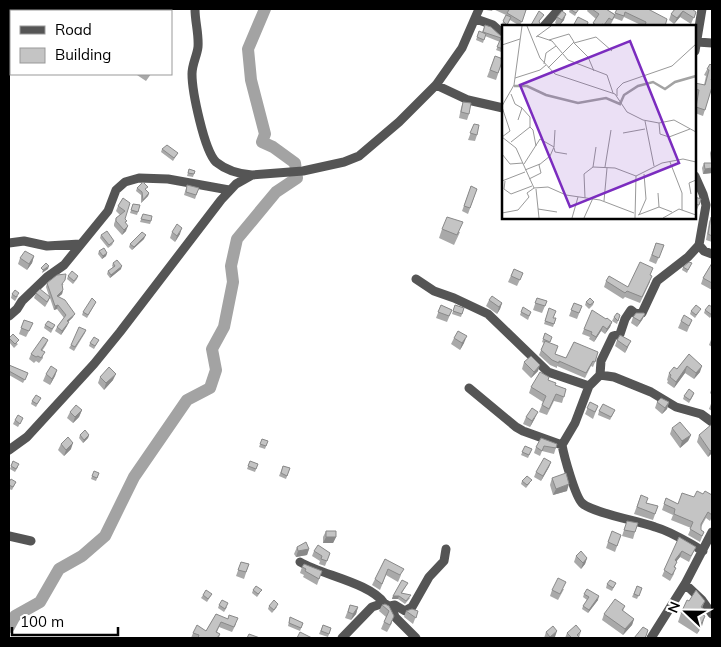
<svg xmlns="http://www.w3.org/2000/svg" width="721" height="647" font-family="Mulish,sans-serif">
<rect width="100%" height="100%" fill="#fff"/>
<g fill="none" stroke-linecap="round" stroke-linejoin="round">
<path stroke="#a3a3a3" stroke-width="12" d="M9,627L15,616L40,602L59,569L82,556L105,536L134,477L187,400L210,388L216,370L212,349L224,327L233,282L231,266L237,239L276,192L297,178L295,163L273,147L262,142L265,134L251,80L248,49L265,9"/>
<path stroke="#555" stroke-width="9" d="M195,9C195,22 199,34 198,47C197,56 192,64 192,74C192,91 204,150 216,162C227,171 238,174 252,175
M476,19L493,25L503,34
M544,26L559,9
M697,42L712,43
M695,51L702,9
M436,85L468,100L503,108
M695,176L703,194L706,205L699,245L704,251L712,254
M9,243L24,241L47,246L80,244
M699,245L688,257L657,281L642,313L636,314L631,310L625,319L620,334L613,336L601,361L600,375L589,386L575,423L562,445C564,456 575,496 582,503C592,513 639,521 655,527C673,532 687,542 703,551
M416,279L434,291L454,298L488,314L548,372L589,386
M9,316L17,309L22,301L47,277L64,265L108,211L116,190L125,182L139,178L168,179L229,190
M600,375L614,377L651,392L676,407L701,414L712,422
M469,388L516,427L523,431L562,445
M9,450L27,437L94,364L120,332L221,200L236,184L252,175L303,171L344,162L359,156L399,122L436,85L462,48L479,9
M9,536L31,541
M300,562C322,575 370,583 384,603
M685,584L702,600L712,614
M390,606L395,605L405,611L412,607L429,577L444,561L446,549
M342,638L372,607L384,603L392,608L395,617L416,638
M651,638L685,584L712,532"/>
</g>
<path fill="#a9a9a9" d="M486,9H523L526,10L520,26L510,20L506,26H504L502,24L506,15L493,9L492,11L486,10Z
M570,9L578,10L575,16L569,12Z
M588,9H606L615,14L617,9L665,26H643L624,17L622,21L614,18L610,26L607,24L605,26H592L596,19L587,11Z
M675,9H692L696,12L691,24L680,17L674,24L669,20L671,14Z
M557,17L564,20L559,26L555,23Z
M485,25L502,37L504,36V53L496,50L500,42L485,36L483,43L476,40L479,31L482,32Z
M495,56L503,59L496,80L487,77Z
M710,64L712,87L703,116L695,113V106L697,96L695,95V83L704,85L706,76L704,75Z
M137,74H151L146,81L137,75Z
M463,102L469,114L467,120L459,118L461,108Z
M504,115V127L501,126L502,120Z
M474,124L477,135L475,141L468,140Z
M712,148V173L703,174L702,168L704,163H711L710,153Z
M162,149L178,153L173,161L161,152Z
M189,169L195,171L193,177L187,176Z
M187,185L199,188L195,199L184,195Z
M471,186L477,189L468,214L462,211Z
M137,188L146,190L149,193L148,196L141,203V195L136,191Z
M695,197L701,199L697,210L695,209Z
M123,198L126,231L122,235L114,226V224L116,218L120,215L116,211L118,206Z
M133,204L140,205L137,215L130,213Z
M143,214L151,221L150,224L140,222Z
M711,217H712V242L706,240L709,222Z
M442,229L460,232L454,245L439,238Z
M172,232L180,234L175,242L170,238Z
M101,235L114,241L112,245L108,248L100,238Z
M144,239L132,250L129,247L130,244Z
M656,243L664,245L656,264L649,261Z
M99,251L107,253L106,256L102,259L98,254Z
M34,256L32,263L27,270L18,264L20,258Z
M113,263L121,269L110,278L107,274L108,271L113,267L112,266Z
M712,263V290L701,284L703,278Z
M690,266L687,273L682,270L683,267Z
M514,269L523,273L517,286L508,282Z
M68,276H78L77,279L73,284L67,279Z
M650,276V282L640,303L625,297L623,299L604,287L606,281L628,287Z
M47,283L64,284L62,285L63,290L62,294L58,297L73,317L68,322L67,326L61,335L55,331L57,327L64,318L57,309L54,310L50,298L48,302L45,307L34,298L36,293L49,296L46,287Z
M12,294L18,296L15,301L11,298Z
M537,298L547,301L542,313L533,310Z
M489,300L502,303L500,309L497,314L486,306Z
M96,302L87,318L82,315L83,312Z
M586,302H594L593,305L589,309L585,305Z
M574,303L582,306L577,319L569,316Z
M441,305L452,310L447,322L436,318Z
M455,305L464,308L461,317L452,314Z
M712,307V315L710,318L704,313L705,310Z
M549,308L553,318H556L553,327L544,324Z
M691,311L699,312L695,318L690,314Z
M521,312H531L528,320L520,315Z
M645,314L642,320L637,327L631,323L633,317Z
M620,315L617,324L612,321L614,317Z
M24,320L33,323L26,337L19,334Z
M692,320L687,332L678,328L681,321Z
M612,322L610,327L605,334L601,331L594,342L589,339L590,337L582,334L584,329Z
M45,325H55L51,333L44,328Z
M86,330L85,333L74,351L69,348L71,345Z
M545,333L555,354L566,358L574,342L595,362L593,367L591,366L585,378L557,366V368L550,365L539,355L544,343L542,342Z
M712,337V347L709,345Z
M9,338L18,344L14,348L9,342Z
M454,338L464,343L460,350L451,344Z
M48,340L46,345L42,351L43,358L39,363L36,361L34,363L29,359L31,354Z
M99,340L94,349L89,346L90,343Z
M617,340L628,347L625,353L615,346Z
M689,354L700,372L694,379L685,373L674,388L667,383L668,381L667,380L669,373L677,369Z
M524,362L538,371L531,378L522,369Z
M9,365L28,373L23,383L9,375Z
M57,370L55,376L50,385L43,381L46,374Z
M100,377L113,380L104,390L98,383Z
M548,380L555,385L566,389L562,403L554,401L547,415L539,412L543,402L529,393L531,387Z
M712,387V395L710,393Z
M694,393L693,396L689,403L683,399L684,396Z
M41,398L36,407L31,404L32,401Z
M712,401V411L709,409Z
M590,402L598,406L593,419L585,414Z
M657,402H669L667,409L662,414L655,408Z
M82,410L79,417L73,423L67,418L70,412Z
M615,410L610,420L598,415L599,411Z
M526,417L535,418L530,427L523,424Z
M23,418L18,427L13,424L15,420Z
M672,428L691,435L688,441L680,448L670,434Z
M80,435H89L88,438L83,443L79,438Z
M699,435L712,453L708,457L697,442Z
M262,439L268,441L265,449L259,447Z
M61,444L71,449L64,456L58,450Z
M557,444L554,454L542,451L540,456L534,453L536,447Z
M525,446L532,449L528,458L521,455Z
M13,461L18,467L15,472L10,469Z
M250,461L258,464L255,472L247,469Z
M551,462L549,467L541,481L534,477L536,472Z
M283,466L290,468L286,479L279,476Z
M99,473L96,481L91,479L92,476Z
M552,478L567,491L553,495L550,485Z
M522,481L530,483L526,488L521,484Z
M9,482H16L12,490L9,489Z
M703,494L712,495V517L710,521L706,518L701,527V530L704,532L700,542L688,535L691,528L671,520L673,515L662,510L666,498L678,504Z
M641,495L646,503L658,506L653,520L634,514Z
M627,521L635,532L633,539L622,536Z
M326,531L336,537L333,543H323V537Z
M621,535L615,552L606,548L608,542Z
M679,537L696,547L689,562L680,557L676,561L674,574L670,581L662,576Z
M297,547L309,549L307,555L296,557L294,554Z
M314,551L330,553L325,566L319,564L320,561L312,556Z
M576,556L587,558L585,564L581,569L574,562Z
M385,559L401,575L398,582L386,575L380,590L372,585Z
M241,562L249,564L244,579L236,576Z
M302,567L322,571L317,585L303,577L304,575L300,573Z
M616,583L612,591L606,588L607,584Z
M406,586L402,593L410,598L405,604L398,599H392L393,596Z
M637,586L642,588L637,599L632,597Z
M564,589L558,600L550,596L552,590Z
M253,590L260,593L257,597L252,593Z
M212,594L207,602L201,598L203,595Z
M584,594L598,600L588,613L582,609L583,606L587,600L583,597Z
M689,601H705L702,608V626L697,634L678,622L681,613Z
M219,605L227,607L224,612L218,608Z
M350,605L358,607L356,614L351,620L345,618Z
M382,605L389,606L392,623L387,632L381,629L386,617L379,611Z
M269,606L277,607L272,613L268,609Z
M625,606L623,611L634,619L632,625L623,635L602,620L604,614Z
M406,611H418L413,624L404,617Z
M216,614L236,624L232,632L219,627L217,632L220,634L219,638H191L193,633L206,631Z
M290,617L303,623L300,631L288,626Z
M323,625L331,628L328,637L319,634Z
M581,631L579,638H565L567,633Z
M546,632L555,637L553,638H544Z"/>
<path fill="#898989" d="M683,11L680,17L674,24L677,18Z
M566,14L564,20L559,26L562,20Z
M712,168V173L703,174L705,169Z
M149,193L148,196L141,203L143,200Z
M128,226L126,231L122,235L124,230Z
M182,228L180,234L175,242L177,236Z
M146,235L144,239L132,250L134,247Z
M107,253L106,256L102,259L103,256Z
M34,256L32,263L27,270L29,264Z
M49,266L48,269L42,273L43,270Z
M122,266L121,269L110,278L111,275Z
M63,290L62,294L55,300L57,296Z
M502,303L500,309L497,314L499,307Z
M58,305L57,309L54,310L55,306Z
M75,314L73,317L66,324L67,321Z
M645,314L642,320L637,327L640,321Z
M69,322L67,326L61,335L62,331Z
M612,322L610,327L605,334L607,329Z
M603,326L601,331L594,342L596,337Z
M467,336L464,343L460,350L462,343Z
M631,341L625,353L627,347Z
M540,365L538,371L531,378L534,372Z
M687,366L685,373L674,388L676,382Z
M702,366L700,372L694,379L696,373Z
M57,370L55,376L50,385L52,379Z
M116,374L113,380L104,390L106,383Z
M669,402L667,409L662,414L665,408Z
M82,410L79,417L73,423L75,417Z
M538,412L535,418L530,427L532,421Z
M89,435L88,438L83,443L84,440Z
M691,435L688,441L680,448L682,441Z
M73,443L71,449L64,456L66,450Z
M712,449V453L708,457L710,451Z
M551,462L549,467L541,481L543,476Z
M569,484L567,491L553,495L556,489Z
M326,537H336L333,543H323Z
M309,549L307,555L296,557L298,551Z
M682,551L680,557L673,566L675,560Z
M587,558L585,564L581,569L583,563Z
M393,596H399L398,599H392Z
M599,596L598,600L588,613L589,610Z
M358,607L356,614L351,620L353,614Z
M705,616L702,626L697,634L701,624Z
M634,619L632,625L623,635L625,629Z
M557,631L555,637L553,638H549L550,637Z"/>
<path fill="#c4c4c4" stroke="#898989" d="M505,9H523L526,10L522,22L507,13L509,10Z
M570,9H579L576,13Z
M592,9H606L615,15L612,20L609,18L604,25L602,24L600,26H598L593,23L599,14Z
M617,9H648L667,19L665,26H645L646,22L625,12L624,16L615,13Z
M675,9H692L696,12L694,18L683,11L677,18L671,14Z
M539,11L544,15L539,21L541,26H533L531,25Z
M562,11L566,14L562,20L557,17Z
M506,15L511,17L507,25L503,21Z
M578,17L588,22L587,26H573Z
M485,25L491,27L502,37L504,36V49L497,47L501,38L483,32Z
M479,31L486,34L484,40L477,37Z
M495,56L503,59L498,73L490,70Z
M710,64L712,66V78L711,80H712V87L705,110L696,107L699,90L695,89V83L705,85L709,70L707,69Z
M463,102L471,103L469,114L461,112Z
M474,124L479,125L477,135L470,133Z
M167,145L178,153L174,158L162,149Z
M704,163H712V168L705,169Z
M189,169L195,171L194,174L188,173Z
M143,182L148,187L145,189L149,193L143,200L142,192L137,188Z
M187,185L199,188L196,195L186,192Z
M471,186L477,189L470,208L464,206Z
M695,197L701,199L699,205L695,204Z
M123,198L130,203L125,219L127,221L125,222L128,226L124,230L116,221V218L125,211L118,206Z
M133,204L140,205L138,212L131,210Z
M143,214L152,216L151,221L141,219Z
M447,217L463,222L457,235L442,229Z
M711,217H712V236L708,234Z
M177,224L182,228L177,236L172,232Z
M107,231L114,241L109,245L101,235Z
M142,232L146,235L134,247L130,244Z
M656,243L664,245L659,258L652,255Z
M104,248L107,253L103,256L99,251Z
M25,251L34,256L29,264L20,258Z
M117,260L122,266L111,275L108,271L115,266L113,263Z
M640,262L653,268L650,275L652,276L642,297L627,291L625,293L606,281L609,276L628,287Z
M689,262L692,263L688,270L683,267Z
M46,263L49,266L43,270L41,268Z
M712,263V283L703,278Z
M514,269L523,273L520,280L511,276Z
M72,271L78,276L74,281L68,276Z
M66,274L65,280L62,284L63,290L57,296L65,300L75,314L67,321L69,322L62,331L57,327L66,315L58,305L55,306L47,283L57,275Z
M40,289L50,297L47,302L36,293Z
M15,290L19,293L16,297L12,294Z
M492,296L502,303L499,307L489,300Z
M92,298L96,302L88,315L83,312Z
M537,298L547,301L545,306L535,303Z
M590,298L594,302L590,305L586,302Z
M574,303L582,306L579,313L571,310Z
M441,305L452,310L449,316L438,312Z
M455,305L464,308L462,314L453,311Z
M696,305L701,309L696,315L691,311Z
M709,305L712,307V315L705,310Z
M523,307L531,312L529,316L521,312Z
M549,308L556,311L553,318H556L554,324L545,321Z
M592,310L606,319L607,318L612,322L607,329L603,326L596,337L591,334L592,332L584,329Z
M617,313L620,315L618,321L614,317Z
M636,313H644L645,314L640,321L633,317Z
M684,315L692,320L689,326L681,321Z
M24,320L33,323L29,331L21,328Z
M48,321L55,325L52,329L45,325Z
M79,327L86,330L75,347L71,345Z
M458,331L467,336L462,343L454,338Z
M545,333L552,337L550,342L543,339Z
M13,334L19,340L15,344L9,338Z
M620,335L631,341L627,347L617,340Z
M43,337L48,340L41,350L45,352L41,358L38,356L36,357L31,354Z
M94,337L99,340L95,346L90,343Z
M545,341L558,346L555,354L566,358L574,342L598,352L595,362L593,361L586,373L559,361V363L552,360L541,350Z
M689,354L702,366L696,373L687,366L676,382L670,377L671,375L669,373L674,367L677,369Z
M531,356L540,365L534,372L524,362Z
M9,365L28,373L25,380L9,371Z
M51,366L57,370L52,379L46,374Z
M109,367L116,374L106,383L100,377Z
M540,372L549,377L548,380L556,383L555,385L566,389L564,397L556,394L549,409L542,405L546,396L531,387Z
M689,389L694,393L690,400L684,396Z
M36,395L41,398L37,404L32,401Z
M661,398L669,402L665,408L657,402Z
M590,402L598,406L595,412L587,408Z
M603,404L615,410L611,417L599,411Z
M76,405L82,410L75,417L70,412Z
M532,408L538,412L532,421L526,417Z
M18,415L23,418L20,424L15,420Z
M680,422L691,435L682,441L672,428Z
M712,424V449L710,451L699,435Z
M85,430L89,435L84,440L80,435Z
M68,437L73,443L66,450L61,444Z
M541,438L557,444L556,448L544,446L542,451L536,447Z
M262,439L268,441L266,446L260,444Z
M525,446L532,449L529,455L522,452Z
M544,458L551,462L543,476L536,472Z
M13,461L19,464L16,469L11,466Z
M250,461L258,464L256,469L248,466Z
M283,466L290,468L287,476L281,473Z
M94,471L99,473L97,478L92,476Z
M566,473L569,484L556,489L552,478Z
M527,476L532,480L527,485L522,481Z
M11,479L16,482L13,487L9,485V482Z
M697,491L703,494L705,491L712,495V515L708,512L701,524V530L704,532L702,536L690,529L693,522L674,514L675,509L664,504L666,498L678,504L682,493L694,497Z
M641,495L648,498L646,503L658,506L655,514L637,507Z
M627,521L638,523L635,532L624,530Z
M326,531H336V537H326Z
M612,531L621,535L617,546L608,542Z
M679,537L696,547L691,556L682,551L675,560L677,562L674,567L676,568L672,575L664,570Z
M306,542L309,549L298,551L297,547Z
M318,545L330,553L327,561L321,559L322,556L314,551Z
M581,551L587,558L583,563L576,556Z
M385,559L404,569L400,575L388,569L382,584L375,579Z
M241,562L249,564L246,572L238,570Z
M304,564L322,571L319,579L305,571L306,569L302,567Z
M558,578L566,582L560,594L552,590Z
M402,580L408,583L401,593L411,595L406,601L399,596H393Z
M610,580L616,583L613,588L607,584Z
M256,586L262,590L258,594L253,590Z
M637,586L642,588L639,596L634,594Z
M587,589L599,596L589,610L583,606L589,597L584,594Z
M206,590L212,594L208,599L203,595Z
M696,590L705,601L701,607L704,609L701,614L705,616L701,624L681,613L687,600L689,601Z
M615,599L625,606L622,610L634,619L625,629L604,614Z
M222,600L228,603L225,609L219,605Z
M274,600L278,604L274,610L269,606Z
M385,604L389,606L394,616L390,625L384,622L389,611L382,605Z
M350,605L358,607L353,614L348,612Z
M412,609L418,611L416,618L406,611Z
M216,614L228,619L229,615L238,618L234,627L221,622L216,632L220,634L217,638H198L199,635L193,633L197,625L206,631Z
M290,617L303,623L301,628L289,623Z
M323,625L331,628L329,634L321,631Z
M576,625L581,631L577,635L579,637L578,638H572L567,633Z
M553,626L557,631L550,637L546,632Z
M643,627L648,630L646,636L644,638H634Z
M300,632L312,638H297Z
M249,634L260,638H247Z"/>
<g transform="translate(502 25)">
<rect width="194" height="194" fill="#fff"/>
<path fill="none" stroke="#a3a3a3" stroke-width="2.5" d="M12,61H25L44,70L76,78L104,73L118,79L122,70L136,61L151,57L163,64L173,57L194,51"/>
<path fill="none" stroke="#999" stroke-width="1" d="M25,1L38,33L53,49L113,69L125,87L141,95L157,98L172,95L194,107M35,11L50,16L66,35L105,50L111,68M34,12L49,1M72,18L94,12L110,26M72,18L86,32L92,46M0,20L18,14M42,39L44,28L54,21M46,43L72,17L67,9L47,15M13,53L38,45L44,40M9,69L13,79L20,83L16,95M115,71V64L121,58L170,41L194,19M0,81L12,60L20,1M0,82L8,106L0,112M143,96L152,141M157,98L158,109L167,112L188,104M28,102L31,105L34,121M121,108L143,104M0,112L14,123L32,163L46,162L64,170L98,175L132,188M9,117L28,102V92L19,82M52,122L53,105M52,123L53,127L65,129M0,129L8,139L21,138M168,137L180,168V185M22,139L38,114L52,122L48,131L37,140L39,148L27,154M91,142L94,122M103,142L109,105M23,145L38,139M0,156L23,147M3,156L2,164L9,169L30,161M34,164L37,193M156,168L157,182L170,187M189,169L187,158L194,155M83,173L82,149L91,142L113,143L134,151M102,176L105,143M36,184L55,187M0,188L16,185L27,172L25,168L32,163M136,190L157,182M137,190L144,174L142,149M70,193L76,172M82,193L91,173M133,193L134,151L160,138L181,134L194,137M161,193L177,184L194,190"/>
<path fill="#7b2cbf" fill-opacity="0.15" stroke="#7b2cbf" stroke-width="2.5" d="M128,16L177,138L68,182L18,60Z"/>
<rect width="194" height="194" fill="none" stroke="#000" stroke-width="2.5"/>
</g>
<rect width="721" height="647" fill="none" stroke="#000000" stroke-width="20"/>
<rect x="10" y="10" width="162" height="65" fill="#ffffff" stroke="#999999"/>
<rect x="20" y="26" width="25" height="8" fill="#555555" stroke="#999999"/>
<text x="55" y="35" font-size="15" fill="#000000">Road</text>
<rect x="20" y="48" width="25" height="15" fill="#c4c4c4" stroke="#999999"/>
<text x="55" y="60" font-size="15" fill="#000000">Building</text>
<g transform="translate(686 612) rotate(292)" stroke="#ffffff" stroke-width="4" paint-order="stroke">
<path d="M0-4L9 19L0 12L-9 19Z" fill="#000000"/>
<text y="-8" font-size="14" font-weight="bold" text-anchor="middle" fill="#000000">N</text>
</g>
<path d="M12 627v8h106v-8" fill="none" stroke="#000000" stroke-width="2.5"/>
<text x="20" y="627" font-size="15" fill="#000000" stroke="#ffffff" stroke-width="4" paint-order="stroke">100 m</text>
</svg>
